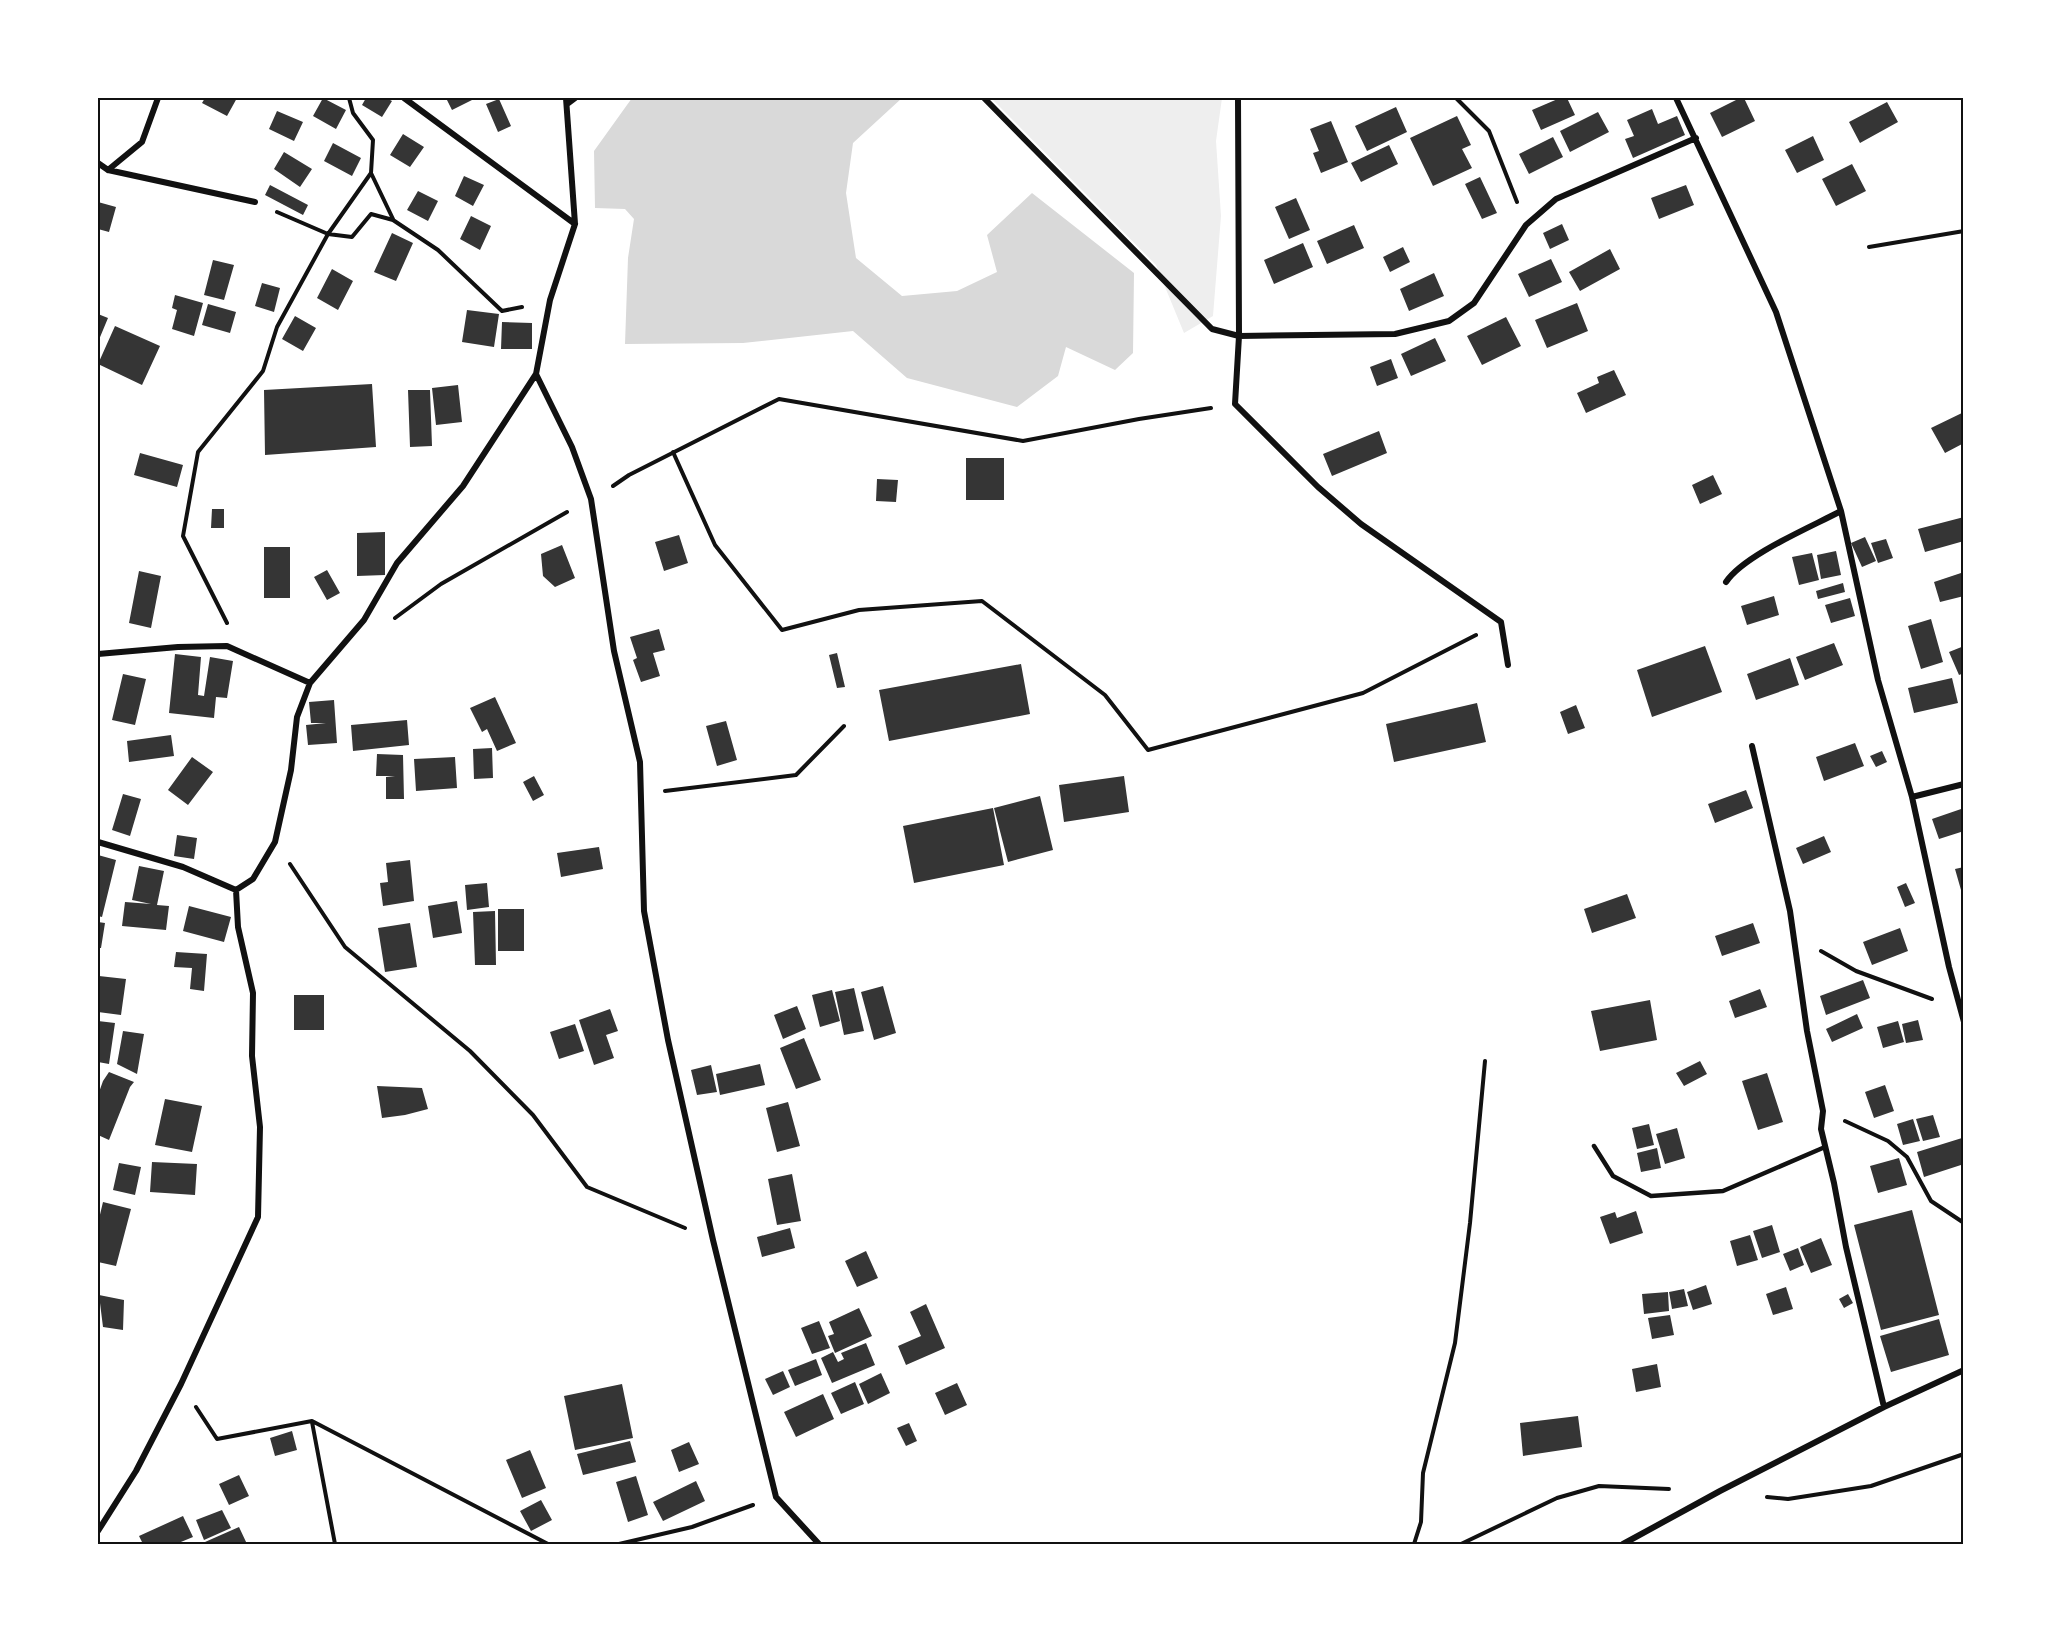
<svg xmlns="http://www.w3.org/2000/svg" width="2061" height="1642" font-family="Manrope,sans-serif">
<rect width="100%" height="100%" fill="#fff"/>
<path fill="#eee" d="M991,98H1222L1216,141L1221,216L1213,316L1184,333L1156,265Z"/>
<path fill="#d9d9d9" d="M632,98H902L853,143L846,193L856,258L902,296L957,291L997,272L987,235L1032,193L1134,273L1133,353L1115,370L1066,347L1058,376L1017,407L907,378L853,331L743,343L625,344L628,258L634,219L625,209L595,208L594,151Z"/>
<path fill="#353535" d="M205,98H237L227,116L202,103Z
M323,98L346,110L336,129L313,116Z
M366,98H386L392,101L382,117L362,105Z
M446,98H473L474,99L452,110Z
M1560,98H1567L1575,115L1541,130L1532,110Z
M1740,98H1744L1755,121L1722,137L1710,113Z
M499,99L511,126L498,132L486,104Z
M1887,102L1898,122L1860,143L1849,122Z
M1396,107L1407,132L1367,151L1355,126Z
M1652,109L1658,124L1677,116L1685,135L1633,158L1625,139L1634,136L1627,120Z
M277,111L303,122L294,141L269,129Z
M1598,112L1609,132L1570,152L1560,131Z
M1457,116L1471,145L1462,149L1472,168L1433,186L1410,138Z
M1331,121L1348,162L1321,173L1313,153L1319,151L1310,129Z
M403,134L424,147L410,167L390,155Z
M1813,136L1824,160L1797,173L1785,150Z
M1553,137L1563,157L1529,174L1519,154Z
M333,143L361,158L352,176L324,161Z
M1389,145L1398,164L1361,182L1351,163Z
M284,152L312,169L300,187L274,169Z
M1852,164L1866,191L1836,206L1822,179Z
M464,176L484,185L473,206L455,196Z
M1480,177L1497,213L1482,219L1465,184Z
M270,185L308,205L303,215L265,195Z
M1686,185L1694,205L1659,219L1651,198Z
M418,191L438,201L428,221L407,210Z
M1296,198L1310,230L1289,239L1275,207Z
M98,202L116,207L109,232L98,229Z
M471,216L491,226L480,250L460,239Z
M1562,224L1569,240L1550,249L1543,233Z
M1354,225L1364,248L1327,264L1317,241Z
M392,233L413,243L396,281L374,272Z
M1303,243L1313,267L1274,284L1264,260Z
M1403,247L1410,262L1390,272L1383,257Z
M1610,249L1620,269L1580,291L1569,272Z
M1551,259L1562,282L1529,297L1518,274Z
M213,260L234,265L224,300L204,295Z
M332,269L353,281L338,310L317,298Z
M1434,273L1444,296L1409,311L1400,289Z
M262,283L280,288L274,312L255,306Z
M175,295L203,303L194,336L172,329L177,310L172,308Z
M1577,303L1588,331L1547,348L1535,320Z
M208,304L236,312L230,333L202,325Z
M467,310L499,314L494,347L462,342Z
M98,314L108,318L98,342Z
M295,316L316,328L303,351L282,339Z
M1506,317L1521,346L1482,365L1467,336Z
M502,322L532,323V349H501Z
M115,326L160,346L142,385L98,364Z
M1435,338L1446,361L1411,376L1401,354Z
M1391,359L1398,378L1377,386L1370,367Z
M1614,370L1626,395L1586,413L1577,393L1599,383L1597,377Z
M372,384L376,447L265,455L264,390Z
M458,385L462,422L436,425L432,388Z
M408,390H430L432,446L410,447Z
M1964,412V443L1945,453L1931,428Z
M1379,431L1387,453L1332,476L1323,454Z
M140,453L183,465L177,487L134,475Z
M966,458H1004V500H966Z
M1713,475L1722,494L1700,504L1692,485Z
M877,479L898,480L896,502L876,501Z
M212,509H224V528H211Z
M1964,517V541L1925,552L1918,529Z
M385,532V575L357,576V533Z
M679,535L688,563L664,571L655,542Z
M1865,537L1876,561L1862,567L1851,543Z
M1886,539L1893,558L1878,563L1871,543Z
M562,545L575,578L555,587L543,576L541,554Z
M264,547H290V598H264Z
M1836,551L1841,575L1821,579L1817,555Z
M1812,553L1819,580L1799,585L1792,557Z
M327,570L340,593L327,600L314,577Z
M139,571L161,576L151,628L129,623Z
M1964,572V596L1940,602L1934,582Z
M1843,583L1845,592L1818,599L1816,591Z
M1774,596L1779,615L1747,625L1741,606Z
M1850,598L1855,616L1831,623L1825,605Z
M1931,619L1943,662L1921,669L1908,626Z
M659,629L665,650L653,653L660,676L641,682L633,660L637,658L630,637Z
M1834,643L1843,665L1805,680L1796,657Z
M1705,646L1722,692L1652,717L1637,670Z
M1964,646V673L1959,675L1949,652Z
M837,653L845,687L837,688L829,655Z
M175,654L201,657L198,695L204,696L210,657L233,661L227,698L216,697L214,718L169,713Z
M1790,658L1799,685L1756,700L1747,674Z
M1021,664L1030,714L889,741L879,690Z
M123,674L146,679L135,725L112,720Z
M1952,678L1958,703L1914,713L1908,688Z
M495,697L516,743L497,751L487,729L482,732L470,708Z
M334,700L337,743L308,745L306,725L326,723H311L309,702Z
M1477,703L1486,742L1394,762L1386,724Z
M1576,705L1585,728L1568,734L1560,712Z
M407,720L409,745L353,751L351,725Z
M726,721L737,760L717,766L706,726Z
M171,735L174,756L129,762L127,741Z
M1855,743L1864,766L1824,781L1816,757Z
M492,748L493,778L474,779L473,749Z
M1882,751L1887,762L1876,767L1870,756Z
M377,754L403,755L404,799H386V777L395,776H376Z
M192,757L213,772L188,805L168,790Z
M455,757L457,788L416,791L414,759Z
M534,776L544,795L533,801L523,782Z
M1124,776L1129,812L1064,822L1059,785Z
M1746,790L1753,808L1715,823L1708,804Z
M123,794L141,799L130,836L112,830Z
M1040,796L1053,850L1008,862L994,808Z
M993,808L1004,865L914,883L903,826Z
M1964,808V831L1939,839L1932,819Z
M177,835L197,838L194,859L174,856Z
M1824,836L1831,852L1803,864L1796,848Z
M599,847L603,869L561,877L557,853Z
M98,855L116,860L102,917L98,916Z
M410,860L414,901L383,906L380,883L388,882L386,863Z
M139,866L164,871L157,905L169,906L166,930L122,926L125,902L151,904L132,900Z
M1964,867V890H1961L1955,869Z
M487,883L489,907L467,910L465,885Z
M1906,883L1915,903L1905,907L1897,887Z
M1627,894L1636,918L1592,933L1584,909Z
M457,901L462,933L433,938L428,906Z
M189,906L231,917L224,942L183,931Z
M498,909H524V951H498Z
M495,911L496,965H475L473,912Z
M98,922L105,923L101,948H98Z
M410,923L417,967L385,972L378,928Z
M1753,923L1760,943L1722,956L1715,936Z
M1900,928L1908,951L1872,965L1863,942Z
M176,952L207,954L204,991L190,989L192,968L174,967Z
M99,976L126,979L121,1015L98,1012Z
M1863,980L1870,998L1826,1015L1820,996Z
M883,986L896,1033L874,1040L861,992Z
M854,988L864,1031L844,1035L835,992Z
M1760,989L1767,1007L1735,1018L1729,1001Z
M832,990L840,1021L820,1027L812,995Z
M294,995H324V1030H294Z
M1650,1000L1657,1040L1600,1051L1591,1011Z
M797,1006L806,1029L783,1039L774,1015Z
M610,1009L618,1031L606,1035L614,1058L594,1065L579,1020Z
M1857,1014L1863,1028L1832,1042L1826,1029Z
M1918,1020L1923,1040L1906,1043L1902,1024Z
M98,1021L115,1023L109,1064L98,1062Z
M1898,1021L1904,1042L1883,1048L1877,1027Z
M575,1024L584,1051L559,1059L550,1032Z
M123,1031L144,1034L137,1074L117,1064Z
M804,1038L821,1080L796,1089L780,1048Z
M1700,1061L1707,1074L1684,1086L1676,1073Z
M760,1064L765,1085L720,1095L716,1074Z
M711,1065L717,1092L697,1095L691,1070Z
M109,1072L134,1082L130,1087L109,1140L98,1135V1095L103,1081Z
M1767,1073L1783,1122L1758,1130L1742,1081Z
M1885,1085L1894,1111L1874,1118L1865,1092Z
M377,1086L422,1088L428,1109L405,1115L382,1118Z
M165,1099L202,1106L192,1152L155,1145Z
M788,1102L800,1146L777,1152L766,1108Z
M1933,1115L1940,1137L1923,1141L1916,1119Z
M1913,1119L1920,1141L1903,1145L1897,1124Z
M1649,1124L1654,1145L1637,1149L1632,1128Z
M1677,1128L1685,1158L1665,1164L1656,1134Z
M1962,1138L1964,1164L1924,1177L1917,1152Z
M1657,1148L1661,1168L1641,1172L1637,1153Z
M1899,1158L1907,1185L1878,1193L1870,1166Z
M152,1162L197,1164L195,1195L150,1192Z
M119,1163L141,1167L135,1195L113,1190Z
M792,1174L801,1221L777,1225L768,1179Z
M103,1202L131,1209L116,1266L98,1262V1223Z
M1912,1210L1939,1315L1881,1330L1854,1225Z
M1636,1211L1643,1233L1610,1244L1600,1217L1615,1212L1617,1218Z
M1772,1225L1780,1252L1762,1258L1753,1231Z
M790,1228L795,1248L762,1257L757,1237Z
M1750,1235L1758,1260L1737,1266L1730,1241Z
M1821,1238L1832,1265L1811,1273L1800,1247Z
M1798,1248L1804,1265L1790,1271L1783,1254Z
M866,1251L878,1278L857,1287L845,1261Z
M1706,1285L1712,1304L1693,1310L1687,1292Z
M1786,1287L1793,1309L1773,1315L1766,1294Z
M1684,1289L1688,1306L1672,1309L1669,1292Z
M1668,1292L1669,1311L1644,1314L1642,1294Z
M1848,1294L1853,1303L1844,1308L1839,1299Z
M99,1295L124,1300L123,1330L103,1327Z
M926,1304L945,1348L906,1365L898,1346L921,1336L910,1312Z
M859,1308L872,1336L835,1353L828,1336L834,1334L829,1322Z
M1670,1315L1674,1335L1652,1339L1648,1318Z
M1939,1319L1949,1355L1891,1372L1880,1336Z
M819,1321L830,1348L812,1354L801,1328Z
M866,1343L875,1365L832,1383L821,1358L833,1352L838,1362L844,1359L841,1353Z
M816,1359L822,1375L795,1386L788,1370Z
M1657,1364L1661,1387L1636,1392L1632,1369Z
M783,1371L790,1387L773,1395L765,1379Z
M881,1373L890,1393L868,1404L859,1384Z
M855,1382L864,1404L841,1414L831,1393Z
M957,1383L967,1405L945,1415L935,1393Z
M622,1384L633,1438L575,1450L564,1396Z
M823,1394L834,1419L796,1437L784,1412Z
M1578,1416L1582,1447L1523,1456L1520,1423Z
M909,1423L917,1441L906,1446L897,1428Z
M292,1431L297,1450L275,1456L270,1438Z
M630,1441L636,1462L583,1475L577,1454Z
M689,1442L699,1464L679,1472L671,1450Z
M530,1450L546,1488L522,1498L506,1460Z
M239,1475L249,1496L229,1505L219,1484Z
M636,1476L648,1515L628,1522L616,1482Z
M696,1481L705,1501L663,1521L653,1502Z
M541,1500L552,1520L531,1531L520,1511Z
M222,1510L231,1528L204,1540L196,1520Z
M183,1516L193,1537L176,1544H143L139,1536Z
M239,1527L247,1544H207L205,1542Z"/>
<g fill="none" stroke-linecap="round" stroke-linejoin="round">
<path stroke="#111" stroke-width="4" d="M349,98L353,113L373,140L371,173L393,219
M1456,98L1489,131L1517,202
M277,212L328,234L352,237L371,214L393,220L438,250L502,311L522,307
M1869,247L1964,231
M673,452L715,545L782,630L859,610L982,601L1105,695L1148,750L1363,693L1476,635
M613,486L629,475L779,399L1023,441L1139,419L1211,408
M395,618L441,584L567,512
M227,623L183,536L198,452L263,371L277,327L328,234L371,173
M665,791L796,775L844,726
M290,864L345,947L470,1051L533,1115L587,1187L685,1228
M1821,951L1856,971L1932,999
M1845,1121L1888,1141L1907,1157L1931,1201L1964,1223
M196,1407L217,1439L312,1421L548,1544
M312,1422L335,1544
M1767,1497L1788,1499L1871,1486L1964,1454
M619,1544L692,1527L753,1505
M1414,1544L1421,1522L1423,1473L1455,1343L1470,1223L1485,1061
M1461,1544L1557,1498L1599,1486L1669,1489"/>
<path stroke="#111" stroke-width="4.5" d="M1594,1146L1613,1176L1651,1196L1723,1191L1825,1147"/>
<path stroke="#111" stroke-width="6" d="M404,98L575,224
M566,98L575,224L550,300L536,374L572,447L591,499L614,651L640,762L644,911L668,1040L713,1240L776,1497L819,1544
M984,98L1212,329L1239,336L1395,334L1449,321L1474,303L1526,225L1556,199L1696,138
M1238,98L1239,336L1235,404L1318,487L1361,524L1501,622L1508,665
M1676,98L1776,312L1841,511L1878,680L1912,797L1949,967L1964,1022
M567,104L575,98
M98,163L108,170L255,202
M108,170L142,142L158,98
M1726,582C1744,555 1811,527 1841,511
M98,654L178,647L227,646L310,683
M1752,746L1790,911L1807,1031L1823,1111L1821,1129L1834,1183L1846,1247L1884,1407
M1912,797L1964,784
M98,842L183,867L236,890L253,879L275,842L291,770L297,717L310,683L364,620L397,563L463,486L536,374
M98,1531L136,1471L181,1384L258,1217L260,1127L252,1056L253,993L238,927L236,890
M1623,1544L1720,1491L1884,1407L1964,1370"/>
</g>
<rect width="2061" height="1642" fill="none" stroke="#ffffff" stroke-width="198"/>
<rect x="99" y="99" width="1863" height="1444" fill="none" stroke="#111" stroke-width="2"/>
</svg>
